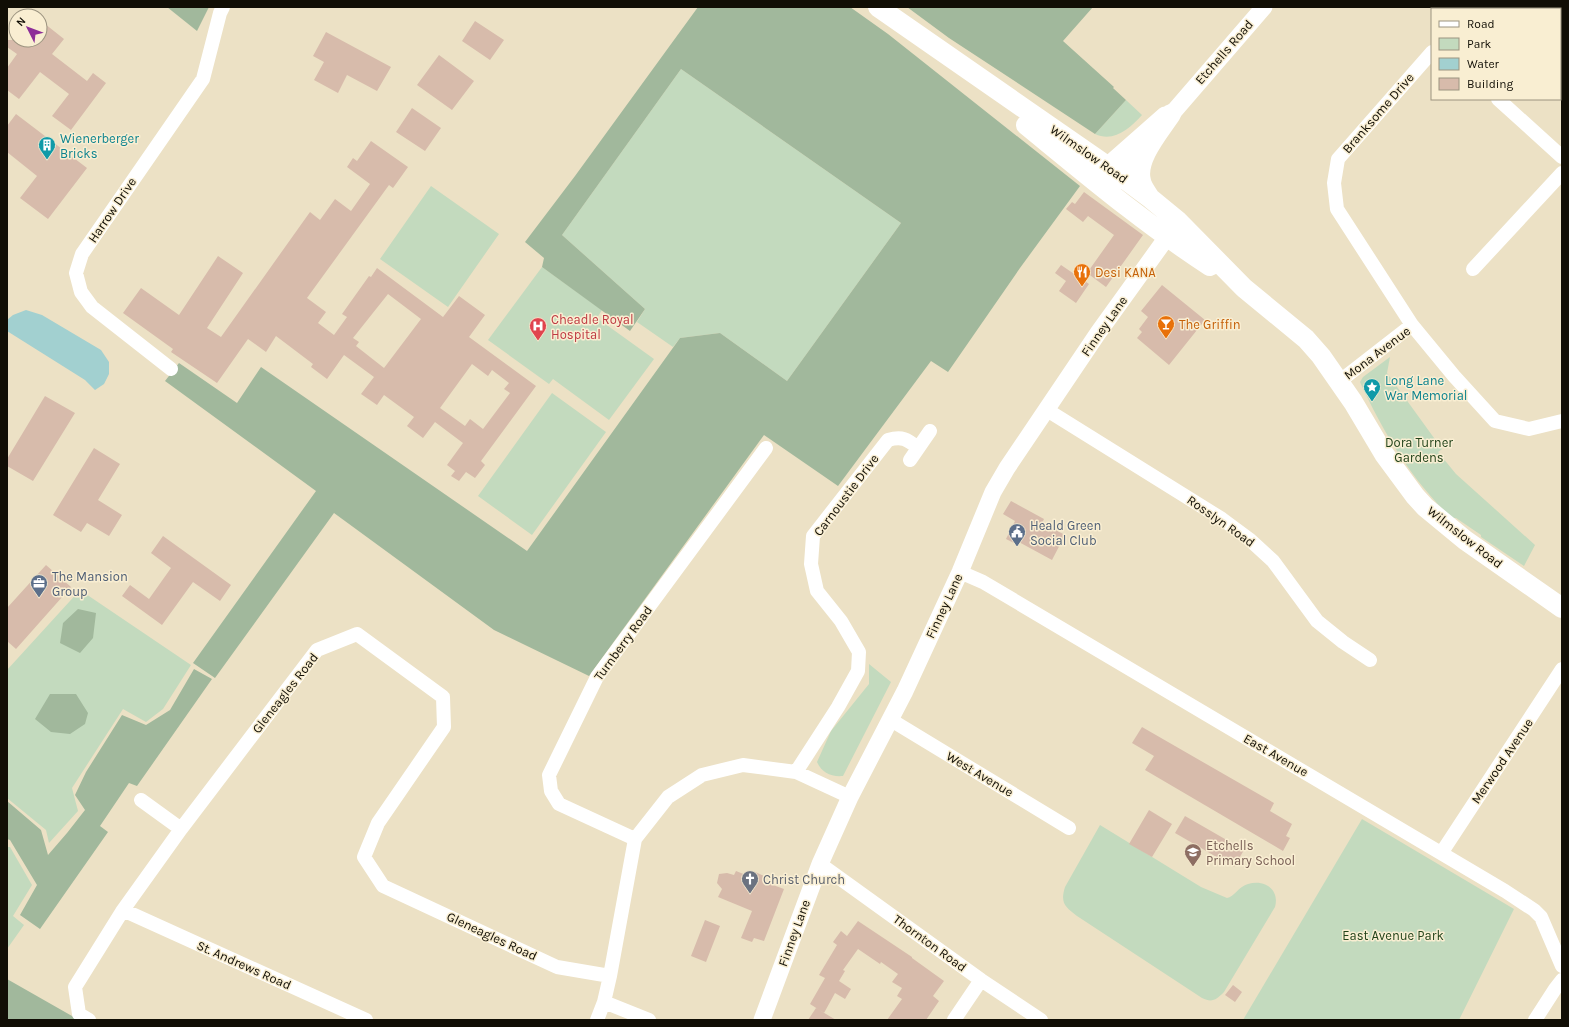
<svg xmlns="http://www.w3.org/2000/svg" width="1569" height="1027" font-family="Karla,sans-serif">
<rect width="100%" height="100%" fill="#ece1c5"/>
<path fill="#c3dabe" d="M681,69L901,223L787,381L720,333L680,338L673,347L637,322L645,309L562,235Z
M1126,100L1142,115C1130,128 1114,143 1095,134Z
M431,186L499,234L448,307L380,259Z
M542,267L602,310L597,318L654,359L609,420L553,379L549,384L488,340Z
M1390,357L1387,373L1442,449L1438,452L1456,474L1535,545L1524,566L1481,537V535L1456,518H1452C1412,481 1383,432 1360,382L1363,377Z
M552,393L606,432L532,535L478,496Z
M80,590L191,665L163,709L146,722L123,709L72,788L78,811L49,843L46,830L7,798V670Z
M869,664L891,682L843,776C831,777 822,773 817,762L831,731L869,684Z
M1362,819L1514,909L1459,1020H1243Z
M1100,825L1201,887L1227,898C1234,897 1239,886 1248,884C1264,879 1280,889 1275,907L1224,992C1216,1000 1212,1003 1202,998L1077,916C1065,907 1060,903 1065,887Z
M7,847H10L32,885L13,916L24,925L7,949Z"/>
<path fill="#a1b89c" d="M167,7H209L197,31Z
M698,7H850L888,34L1080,186L1020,268L948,372L931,361L838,486L764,435L589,676L494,630L334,513L215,678L193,663L316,491L165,381L179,363L237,403L261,367L527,551L680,338L720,333L787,381L901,223L681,69L562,235L645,309L630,331L542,267L544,258L525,242L575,176Z
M907,7H1093L1063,41L1114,87L1113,88L1126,100L1095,134L949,38Z
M78,609L96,613L93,638L80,653L60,643L63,623Z
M194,669L212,679L137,786L129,783L100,826L108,832L40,929L20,915L37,885L10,840L7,839V801L41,830L48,855L67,833L85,810L75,795L86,772L122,715L146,725L170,710Z
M50,694H76L88,713L85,724L70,734L51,732L35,719Z
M7,979L79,1020H7Z"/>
<path fill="#a2d0d0" d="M26,310L42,315L101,350L109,362V374L104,384L95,390L85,380L7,331V320L13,315Z"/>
<path fill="#d7bbab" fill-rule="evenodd" d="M40,20L64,39L52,54L87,81L93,73L106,83L71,130L52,116L69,94L40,72L19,99L7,90V68L17,54L7,47V40H40Z
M475,21L504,40L490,60L462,41Z
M326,32L391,67L377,91L347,75L338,93L314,80L324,62L313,56Z
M439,55L474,81L452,110L417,85Z
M412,108L441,128L425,151L396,132Z
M16,114L87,168L48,219L20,198L37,176L7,152V126Z
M371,141L408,167L393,188L389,185L307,298L326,312L318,323L334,335L347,317L342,314L369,276L371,277L377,268L443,317L459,296L485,315L469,337L536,386L481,461L485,465L475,478L466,472L459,481L451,476L455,471L447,465L463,443L435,422L423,438L407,426L414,417L384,395L377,405L361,394L374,377L344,355L327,379L311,367L313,364L276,336L266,352L248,339L217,383L171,352L173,349L123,313L141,288L179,315L218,256L243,273L207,328L221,337L310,212L320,220L335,199L351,211L370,184L347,167L353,158L357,161ZM388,294L421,319L384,368L356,346L359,342L353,338ZM472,364L488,376L492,370L509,383L504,389L510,393L483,429L470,419L465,426L440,408Z
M1084,192L1143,235L1106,287L1087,273L1114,235L1088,216L1083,222L1066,209L1072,202L1075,204Z
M1061,265L1089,284L1076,303L1059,291L1066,281L1055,273Z
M1162,285L1205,320L1169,365L1137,338L1142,332L1139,329L1148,317L1141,311Z
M45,396L75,413L33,481L7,466V459Z
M94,448L120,464L98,500L122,515L109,536L87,523L81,532L53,515Z
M1011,501L1044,519L1042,523L1065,535L1052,560L1017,541L1016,544L1006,539L1015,521L1003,514Z
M163,536L231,585L220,601L193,582L162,625L122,596L130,585L149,599L171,568L151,553Z
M46,565L71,587L16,649L7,641V608Z
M1142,727L1274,803L1270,811L1292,824L1286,836L1290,838L1283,851L1145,770L1154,756L1132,743Z
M1149,810L1172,824L1152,857L1129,844Z
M1185,816L1244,850L1234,867L1175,833Z
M736,871L751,877L753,871L764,876L762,881L784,889L764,941L754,938L752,942L741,938L752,911L718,897L722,889L717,883L719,874L727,873L734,875Z
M705,920L720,926L706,962L691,956Z
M858,921L912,957V958L944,981L933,996L939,1001L926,1020H887L902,999L897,996L902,988L892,982L898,974L881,962L880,964L858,949L843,970L845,971L839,981L851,989L845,999L835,993L824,1013L810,1004L825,978L819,975L837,945L833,942L841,931L847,936Z
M1233,985L1242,992L1235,1002L1225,995Z
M816,1008L836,1020H808Z"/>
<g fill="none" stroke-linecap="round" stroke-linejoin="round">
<path stroke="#fff" stroke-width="14" d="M1469,9L1471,7
M1498,99L1562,157
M1473,269L1562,173
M1412,325L1337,209L1334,183L1338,159L1432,52
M171,369L92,307L81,292L76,273L82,254L203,79L220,13L223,7
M1340,381L1412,325L1454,376L1495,421L1529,429L1562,421
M1047,410L1222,519L1249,539L1273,561L1317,621L1343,642L1370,660
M910,460L930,431
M960,572L983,582L1505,891L1534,910L1541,917L1562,966
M891,720L1069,828
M796,772L838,707L858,671L859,652L841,621L817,591L811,564L813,536L888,440C902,436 907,439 918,448
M141,800L181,829
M635,839L559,804L551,791L549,775L597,677L766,448
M1442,852L1562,669
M820,864L981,980L1041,1020
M123,910L366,1020
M610,976L635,839L668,797L702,775L743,765L796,772L850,797
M604,1002L649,1020
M89,1020L79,1014L75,987L123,910L181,829L317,650L357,634L443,697L444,727L378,823L364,857L383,886L557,967L610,976L604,1002L597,1020
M954,1020L981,980
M1535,1020L1555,989L1562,980"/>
<path stroke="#fff" stroke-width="17" d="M1163,124L1264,7
M1098,174L1165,115
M1113,186L1146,146
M762,1020L820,864L850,797L905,691L960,572L993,492L1007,468L1098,333L1175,226"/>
<path stroke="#fff" stroke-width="20" d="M878,7L1107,166L1150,198L1178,221L1244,288L1306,339L1321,356L1353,402L1384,454L1415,496L1425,507L1465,540L1562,608
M1026,125C1086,174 1145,224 1210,266
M1150,198C1147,193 1142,187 1141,181C1135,159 1160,131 1171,114"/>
</g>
<defs>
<g id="building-pin" transform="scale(0.9)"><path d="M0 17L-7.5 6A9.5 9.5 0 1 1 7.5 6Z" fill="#0f9aa8" stroke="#f9eed2"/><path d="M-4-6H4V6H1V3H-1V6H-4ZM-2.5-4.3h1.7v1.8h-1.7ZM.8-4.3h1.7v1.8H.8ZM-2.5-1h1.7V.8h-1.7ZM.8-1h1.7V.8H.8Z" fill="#fff"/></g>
<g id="restaurant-pin" transform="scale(0.9)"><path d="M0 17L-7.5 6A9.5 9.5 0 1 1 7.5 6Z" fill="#e8710a" stroke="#f9eed2"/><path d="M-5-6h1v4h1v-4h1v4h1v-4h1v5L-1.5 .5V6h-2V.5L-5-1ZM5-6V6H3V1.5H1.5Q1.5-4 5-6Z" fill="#fff"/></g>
<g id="bar-pin" transform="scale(0.9)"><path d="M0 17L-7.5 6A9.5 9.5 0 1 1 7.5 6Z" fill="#e8710a" stroke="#f9eed2"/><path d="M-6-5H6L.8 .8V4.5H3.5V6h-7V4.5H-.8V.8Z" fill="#fff"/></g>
<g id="hospital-pin" transform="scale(0.9)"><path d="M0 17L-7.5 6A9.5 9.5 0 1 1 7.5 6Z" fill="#e0444e" stroke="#f9eed2"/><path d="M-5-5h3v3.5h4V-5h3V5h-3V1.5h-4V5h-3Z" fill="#fff"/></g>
<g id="sight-pin" transform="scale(0.9)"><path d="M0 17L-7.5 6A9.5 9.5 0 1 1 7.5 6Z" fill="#0f9aa8" stroke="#f9eed2"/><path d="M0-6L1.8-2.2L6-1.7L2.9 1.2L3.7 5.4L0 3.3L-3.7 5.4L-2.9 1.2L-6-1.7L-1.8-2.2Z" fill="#fff"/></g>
<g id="civic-pin" transform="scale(0.9)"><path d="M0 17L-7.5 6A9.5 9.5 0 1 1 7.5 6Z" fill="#5c6f8a" stroke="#f9eed2"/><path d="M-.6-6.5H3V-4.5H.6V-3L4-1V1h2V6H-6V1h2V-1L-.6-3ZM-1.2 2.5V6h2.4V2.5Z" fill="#fff"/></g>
<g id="office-pin" transform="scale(0.9)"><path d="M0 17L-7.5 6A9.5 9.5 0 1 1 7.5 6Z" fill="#5c6f8a" stroke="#f9eed2"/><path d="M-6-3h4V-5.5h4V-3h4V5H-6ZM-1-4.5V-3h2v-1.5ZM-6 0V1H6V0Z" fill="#fff"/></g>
<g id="school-pin" transform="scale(0.9)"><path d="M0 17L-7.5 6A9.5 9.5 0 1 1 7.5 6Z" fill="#8d6e63" stroke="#f9eed2"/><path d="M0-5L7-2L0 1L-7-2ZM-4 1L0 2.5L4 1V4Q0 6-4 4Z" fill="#fff"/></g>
<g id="church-pin" transform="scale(0.9)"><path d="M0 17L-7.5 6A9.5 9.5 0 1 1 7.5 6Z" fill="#6b7280" stroke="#f9eed2"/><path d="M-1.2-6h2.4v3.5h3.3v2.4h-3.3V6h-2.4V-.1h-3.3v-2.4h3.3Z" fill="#fff"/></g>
</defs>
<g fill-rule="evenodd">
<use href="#building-pin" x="47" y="145"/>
<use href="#restaurant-pin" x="1082" y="272"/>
<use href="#bar-pin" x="1166" y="324"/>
<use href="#hospital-pin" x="538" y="326"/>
<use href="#sight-pin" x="1372" y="387"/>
<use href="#civic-pin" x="1017" y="532"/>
<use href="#office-pin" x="39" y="583"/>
<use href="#school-pin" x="1193" y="852"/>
<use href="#church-pin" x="750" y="879"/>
</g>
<g text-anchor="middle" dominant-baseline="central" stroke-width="3" stroke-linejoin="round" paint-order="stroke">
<g font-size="13" fill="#110e05" stroke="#f9eed2">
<text transform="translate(1224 52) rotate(-49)">Etchells Road</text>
<text transform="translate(1378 113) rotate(-49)">Branksome Drive</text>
<text transform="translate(1089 154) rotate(35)">Wilmslow Road</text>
<text transform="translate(112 210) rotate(-56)">Harrow Drive</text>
<text transform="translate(1104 326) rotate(-55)">Finney Lane</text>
<text transform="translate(1377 353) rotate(-37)">Mona Avenue</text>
<text transform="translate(846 495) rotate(-53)">Carnoustie Drive</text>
<text transform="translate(1221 521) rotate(35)">Rosslyn Road</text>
<text transform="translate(1465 537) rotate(38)">Wilmslow Road</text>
<text transform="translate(944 606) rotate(-65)">Finney Lane</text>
<text transform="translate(623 643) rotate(-54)">Turnberry Road</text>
<text transform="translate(285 693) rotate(-52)">Gleneagles Road</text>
<text transform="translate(1276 755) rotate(30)">East Avenue</text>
<text transform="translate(1502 761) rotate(-56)">Merwood Avenue</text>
<text transform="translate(980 774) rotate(31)">West Avenue</text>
<text transform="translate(794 933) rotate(-70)">Finney Lane</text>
<text transform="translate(492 936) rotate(25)">Gleneagles Road</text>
<text transform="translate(930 943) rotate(36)">Thornton Road</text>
<text transform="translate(244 965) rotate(24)">St. Andrews Road</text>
</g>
<g font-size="13" fill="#0d838f" stroke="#f9eed2" text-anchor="start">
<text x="60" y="138">Wienerberger<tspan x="60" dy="15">Bricks</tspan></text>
<text x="1385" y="380">Long Lane<tspan x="1385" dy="15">War Memorial</tspan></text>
</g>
<g font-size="13" fill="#c56008" stroke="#f9eed2" text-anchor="start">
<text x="1095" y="272">Desi KANA</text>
<text x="1179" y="324">The Griffin</text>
</g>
<g font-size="13" fill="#be3a42" stroke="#f9eed2" text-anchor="start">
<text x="551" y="319">Cheadle Royal<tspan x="551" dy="15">Hospital</tspan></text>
</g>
<g font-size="13" fill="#22431a" stroke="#f9eed2">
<text x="1419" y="442">Dora Turner<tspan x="1419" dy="15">Gardens</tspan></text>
<text x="1393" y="935">East Avenue Park</text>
</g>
<g font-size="13" fill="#4e5e75" stroke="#f9eed2" text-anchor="start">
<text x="1030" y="525">Heald Green<tspan x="1030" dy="15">Social Club</tspan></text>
<text x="52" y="576">The Mansion<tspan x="52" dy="15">Group</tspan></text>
</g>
<g font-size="13" fill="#785e54" stroke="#f9eed2" text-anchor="start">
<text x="1206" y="845">Etchells<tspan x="1206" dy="15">Primary School</tspan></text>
</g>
<g font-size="13" fill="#5b616d" stroke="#f9eed2" text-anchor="start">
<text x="763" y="879">Christ Church</text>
</g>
</g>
<rect width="1569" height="1027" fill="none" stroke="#110e05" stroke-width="16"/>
<rect x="1431" y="8" width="130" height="92" fill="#f9eed2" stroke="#9c9480"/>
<rect x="1439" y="21" width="20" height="6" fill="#ffffff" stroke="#9c9480"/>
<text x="1467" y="28" font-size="12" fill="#110e05">Road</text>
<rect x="1439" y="38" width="20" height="12" fill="#c3dabe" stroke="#9c9480"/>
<text x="1467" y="48" font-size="12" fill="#110e05">Park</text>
<rect x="1439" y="58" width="20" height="12" fill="#a2d0d0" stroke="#9c9480"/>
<text x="1467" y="68" font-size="12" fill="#110e05">Water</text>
<rect x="1439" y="78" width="20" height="12" fill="#d7bbab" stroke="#9c9480"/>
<text x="1467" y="88" font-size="12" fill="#110e05">Building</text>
<g transform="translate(28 28) rotate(312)"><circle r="19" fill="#f9eed2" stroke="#9c9480"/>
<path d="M0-3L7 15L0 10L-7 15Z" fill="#8d2e97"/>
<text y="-6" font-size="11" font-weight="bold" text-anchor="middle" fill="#110e05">N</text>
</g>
</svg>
